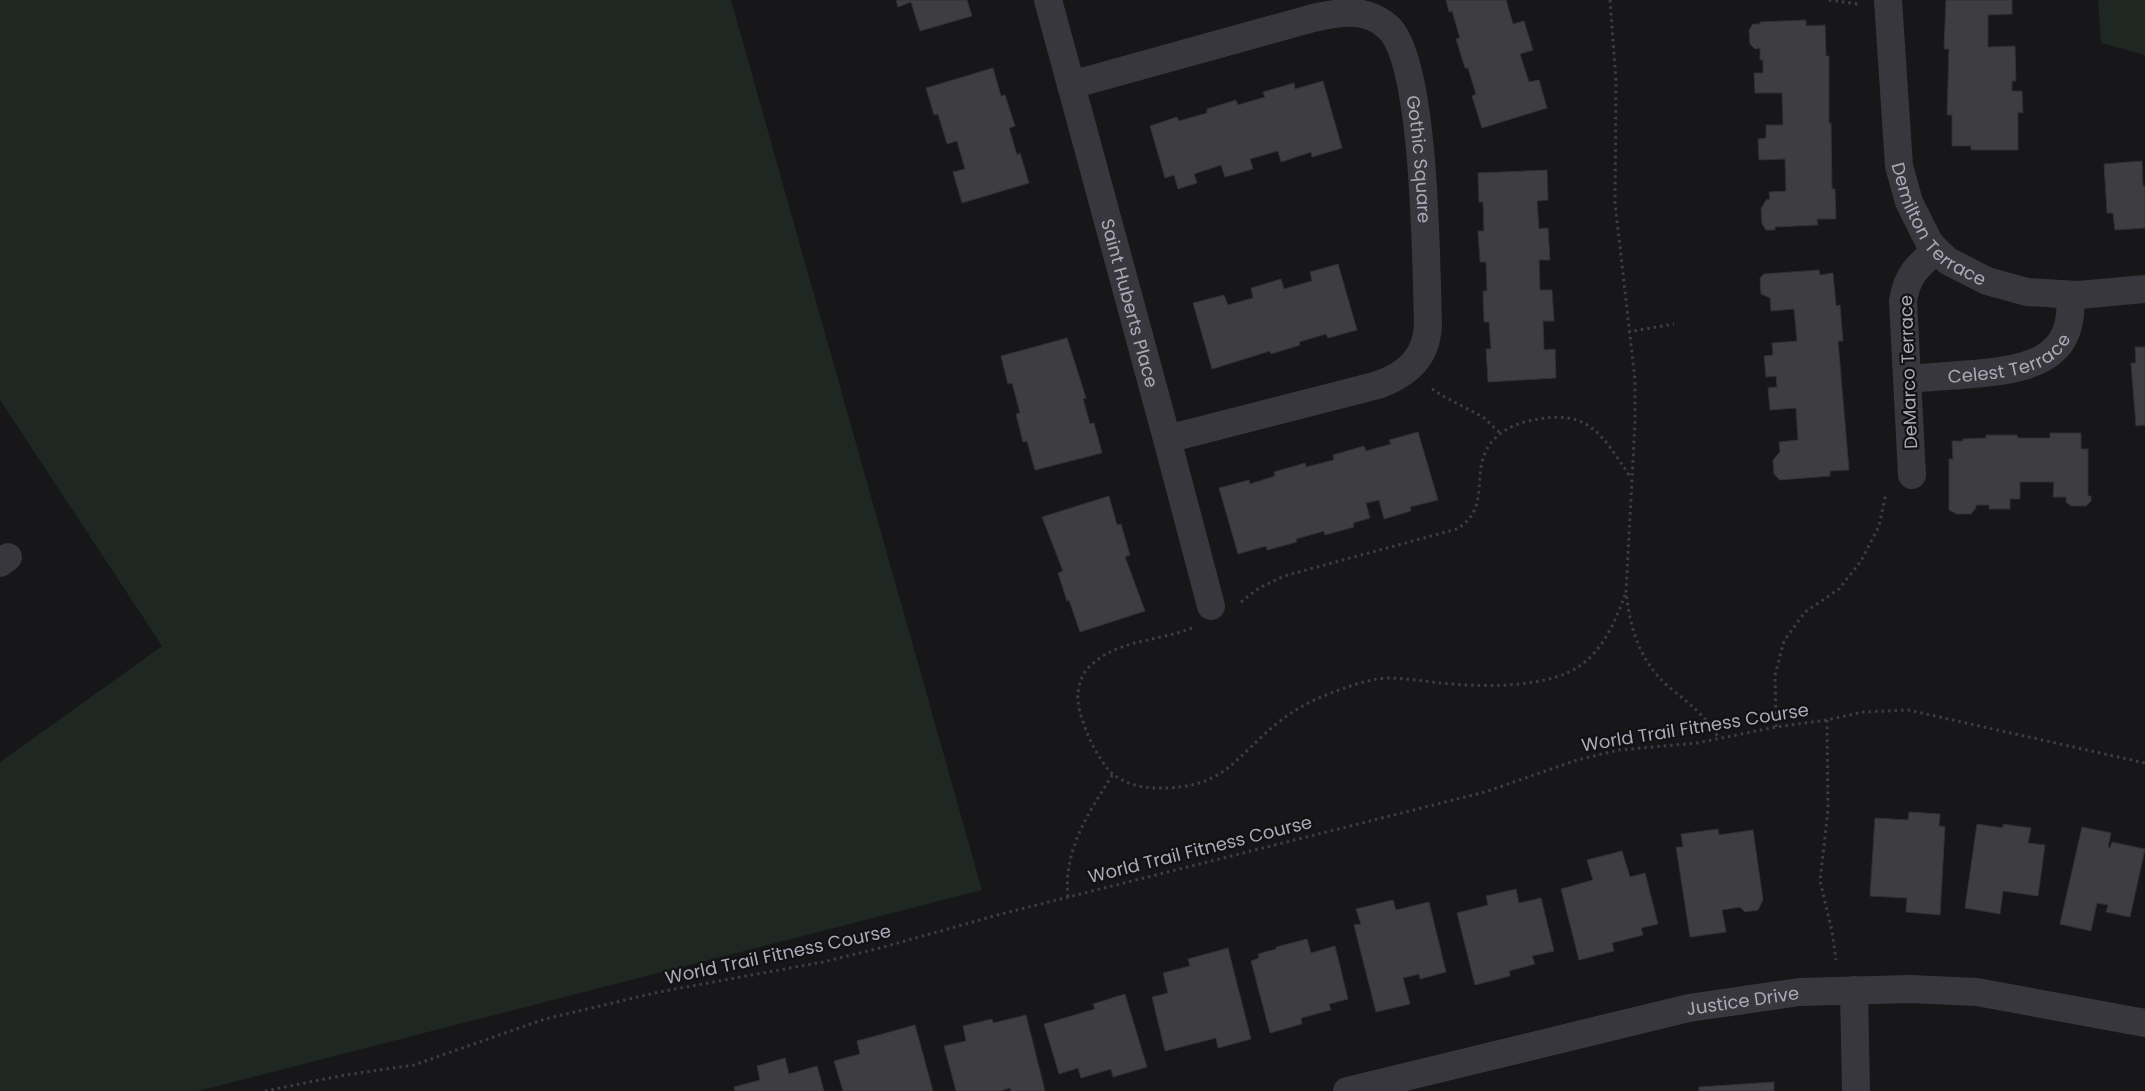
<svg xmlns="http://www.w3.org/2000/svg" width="2145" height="1091" font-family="Poppins,sans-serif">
<rect width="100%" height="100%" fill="#171618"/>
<path fill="#1e2721" d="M0,0H731L982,890L198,1091H0V762L162,646L0,400Z
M2098,0H2145V55L2101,43Z"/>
<path fill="#3e3e42" stroke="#313034" d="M896,0H967L972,16L920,31L911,2L898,7Z
M1446,0H1506L1513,24L1524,21L1533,50L1520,54L1529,82L1539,80L1547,108L1482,128L1472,96L1476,94L1468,68H1465L1456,39L1460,38L1452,11L1449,12Z
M1946,0H2012V14L1988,15V47L2015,46L2016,81H2012V91H2022L2023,113L2018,112V150H1971V146H1952V115H1947L1949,49H1944Z
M1806,20V26L1825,25L1826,56H1829V123H1831L1832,189H1835L1836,219H1817L1818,225L1775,227V230H1766L1762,224L1761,209L1766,200L1770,199L1769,192L1786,191L1785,159L1759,160L1758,139L1766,138V125H1783L1782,93H1755L1754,73H1763V60H1760V48L1755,49L1750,44L1749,30L1753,24H1760V22Z
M993,68L1001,96L1005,95L1015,126L1009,128L1017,155L1020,153L1029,183L962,203L953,172L965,169L957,141L947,144L938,114L934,115L926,88Z
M1323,81L1342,148L1312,157L1311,152L1281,162L1278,151L1250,159L1253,169L1225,177L1221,165L1194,174L1197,183L1178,189L1174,175L1165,178L1150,126L1177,117L1179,121L1207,113V109L1236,100L1238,105L1265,97L1263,92L1294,83L1295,89Z
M2142,161L2143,186H2145V228L2115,230L2113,213H2107L2104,164Z
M1547,170L1548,200L1537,201L1539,229L1548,228L1550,260H1539L1540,290H1552L1554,321H1543L1544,350L1555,349L1556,378L1488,382L1486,349H1491L1489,322H1484L1483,291H1487L1486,262H1480L1478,231H1484L1483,202H1479L1478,173Z
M1338,264L1357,330L1328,338L1326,334L1299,342L1300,345L1271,354L1270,351L1212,369L1193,303L1224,295L1228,305L1253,298L1251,288L1281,279L1284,289L1312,281L1310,272Z
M1819,270L1820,275L1833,273L1836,306L1840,305L1843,341H1838L1849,470L1830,471V476L1780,480L1774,474L1773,460L1780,452L1779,442L1798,440L1796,408L1770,410L1768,388L1777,387L1776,376L1766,377L1764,356L1773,355L1772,343L1797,341L1794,309L1771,311L1770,298L1761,294L1760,278L1764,274Z
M1067,338L1086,398L1083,399L1090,424L1094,423L1102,453L1035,470L1027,441L1023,442L1016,414L1020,413L1012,383L1008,384L1001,356Z
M2135,347H2145V425L2136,426L2131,363H2136Z
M1418,432L1438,500L1410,507L1411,511L1384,519L1379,500L1366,503L1370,518L1353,523L1354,527L1325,535L1324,531L1296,539L1297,542L1267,550L1266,546L1238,554L1219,488L1249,480L1250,484L1275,476L1274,472L1305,463L1306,467L1334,460L1333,455L1364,446L1366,451L1391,444L1389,440Z
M2050,433H2081V449H2088V496H2091V501L2086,506H2071L2066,502V497H2053L2054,482H2020V499H2010V509H1989V505H1976V508L1971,514H1957L1949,510V459H1953L1952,441H1963V439L1986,438V435H2017L2018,438H2050Z
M1109,496L1117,525L1121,524L1130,555L1125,557L1145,611L1080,632L1069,600L1067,601L1058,573L1063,571L1042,517Z
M1909,812L1940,814L1939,826L1945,827L1940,915L1906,912L1907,898L1870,896L1875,818L1908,820Z
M1977,824L2003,828V824L2031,828L2028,843L2045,845L2038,896L2003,891L2000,914L1965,908Z
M2082,827L2111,833L2108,847L2110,848L2112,842L2145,849L2130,917L2106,912L2108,905L2097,903L2091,931L2060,924Z
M1718,829L1719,835L1753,830L1763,900L1758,910L1745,912L1740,907L1722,910L1726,932L1690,937L1676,847H1683L1681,834Z
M1622,851L1630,877L1645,873L1658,924L1641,928L1643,935L1612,943L1614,951L1579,960L1561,889L1593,880L1587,860Z
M1516,889L1519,903L1541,898L1554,951L1532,956L1535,964L1509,971L1510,976L1475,985L1457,913L1488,905L1486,896Z
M1393,900L1396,910L1429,902L1446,972L1420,979L1419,974L1403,978L1410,1004L1376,1012L1354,925L1361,924L1356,909Z
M1307,939L1311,953L1335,946L1348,999L1329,1004L1331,1010L1301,1018L1302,1024L1270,1033L1251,961L1259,958L1258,954L1276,949V947Z
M1228,948L1251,1039L1218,1048L1216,1038L1165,1051L1152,997L1168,993L1163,973L1190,966L1188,959Z
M1125,994L1147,1067L1113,1077L1111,1069L1081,1078L1078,1068L1059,1074L1044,1024L1095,1009L1093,1004Z
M1026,1015L1045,1091H1011L1010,1088L1000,1091H956L944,1046L966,1041L963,1026L992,1019L993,1023Z
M915,1025L933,1091H843L834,1061L860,1054L857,1041Z
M785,1058L789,1074L817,1066L824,1091H735L734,1087L760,1080L757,1066Z
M1774,1082V1091H1699V1087Z"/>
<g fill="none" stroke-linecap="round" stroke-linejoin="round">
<path stroke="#3d3e44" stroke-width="3" stroke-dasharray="2.5 4" stroke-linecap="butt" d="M1610,0L1616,81L1615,203L1635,380V422L1626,592C1630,629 1640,662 1669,687C1688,703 1707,716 1719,739
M1829,0L1858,4
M1628,332L1674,324
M1432,389L1443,396L1483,417L1500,433
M1241,602L1259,588L1284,576L1457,529C1491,508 1471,476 1488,447C1497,433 1513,424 1529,421C1588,407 1601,433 1631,478
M1192,628C1157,642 1117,639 1089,667C1082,674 1079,684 1078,693C1075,713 1098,763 1114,775C1126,784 1142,788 1157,788C1226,789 1233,758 1280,721C1299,706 1319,697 1342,689C1356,684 1371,679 1386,678C1404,678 1422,681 1440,683C1478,687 1531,688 1567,673C1600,659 1615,623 1626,592
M1827,720L1828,810L1820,881L1832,931L1836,960
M1776,727L1775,675L1784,641L1805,612L1839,589L1861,561L1879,526L1886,493
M1068,897C1063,850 1089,812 1113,774
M265,1091L345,1075L414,1065L545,1019L659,992L823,962L880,948L1001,914L1485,792L1577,760L1619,750L1697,743L1776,727L1827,720L1863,712L1908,710L2145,763"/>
<g stroke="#38373d" stroke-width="28">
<path id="s1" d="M1048,0L1167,439L1211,606"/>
<path id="s2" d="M1888,0L1899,166L1909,202L1929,242L1936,250L1948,261L1987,281L2027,292L2078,295L2145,289"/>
<path id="s3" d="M1071,85L1313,18C1340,12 1367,7 1389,28C1426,65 1426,266 1428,324C1427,357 1408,374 1378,385L1167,439"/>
<path id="s4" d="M1908,379C1930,377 1951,376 1973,374C2026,369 2076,362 2070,295"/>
<path d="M1912,475L1903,301C1907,275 1917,267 1936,250"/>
<path d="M0,563L8,557"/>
<path d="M1854,990L1856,1091"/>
<path id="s5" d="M1347,1091L1689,1008L1799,992L1910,989L1977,992L2145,1023"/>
</g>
</g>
<g text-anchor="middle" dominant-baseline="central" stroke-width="4.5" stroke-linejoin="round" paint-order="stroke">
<g font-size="18" fill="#a9abb8" stroke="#121113">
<text stroke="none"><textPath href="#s3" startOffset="468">Gothic Square</textPath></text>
<text stroke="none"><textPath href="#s2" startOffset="240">Demilton Terrace</textPath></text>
<text stroke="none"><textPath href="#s1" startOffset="314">Saint Huberts Place</textPath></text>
<text stroke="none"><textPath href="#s4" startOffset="105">Celest Terrace</textPath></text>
<text transform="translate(1908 372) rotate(-92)">DeMarco Terrace</text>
<text transform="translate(1695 727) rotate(-9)">World Trail Fitness Course</text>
<text transform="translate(1200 849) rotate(-14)">World Trail Fitness Course</text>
<text transform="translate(778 954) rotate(-12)">World Trail Fitness Course</text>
<text stroke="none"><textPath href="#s5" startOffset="406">Justice Drive</textPath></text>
</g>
</g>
</svg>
